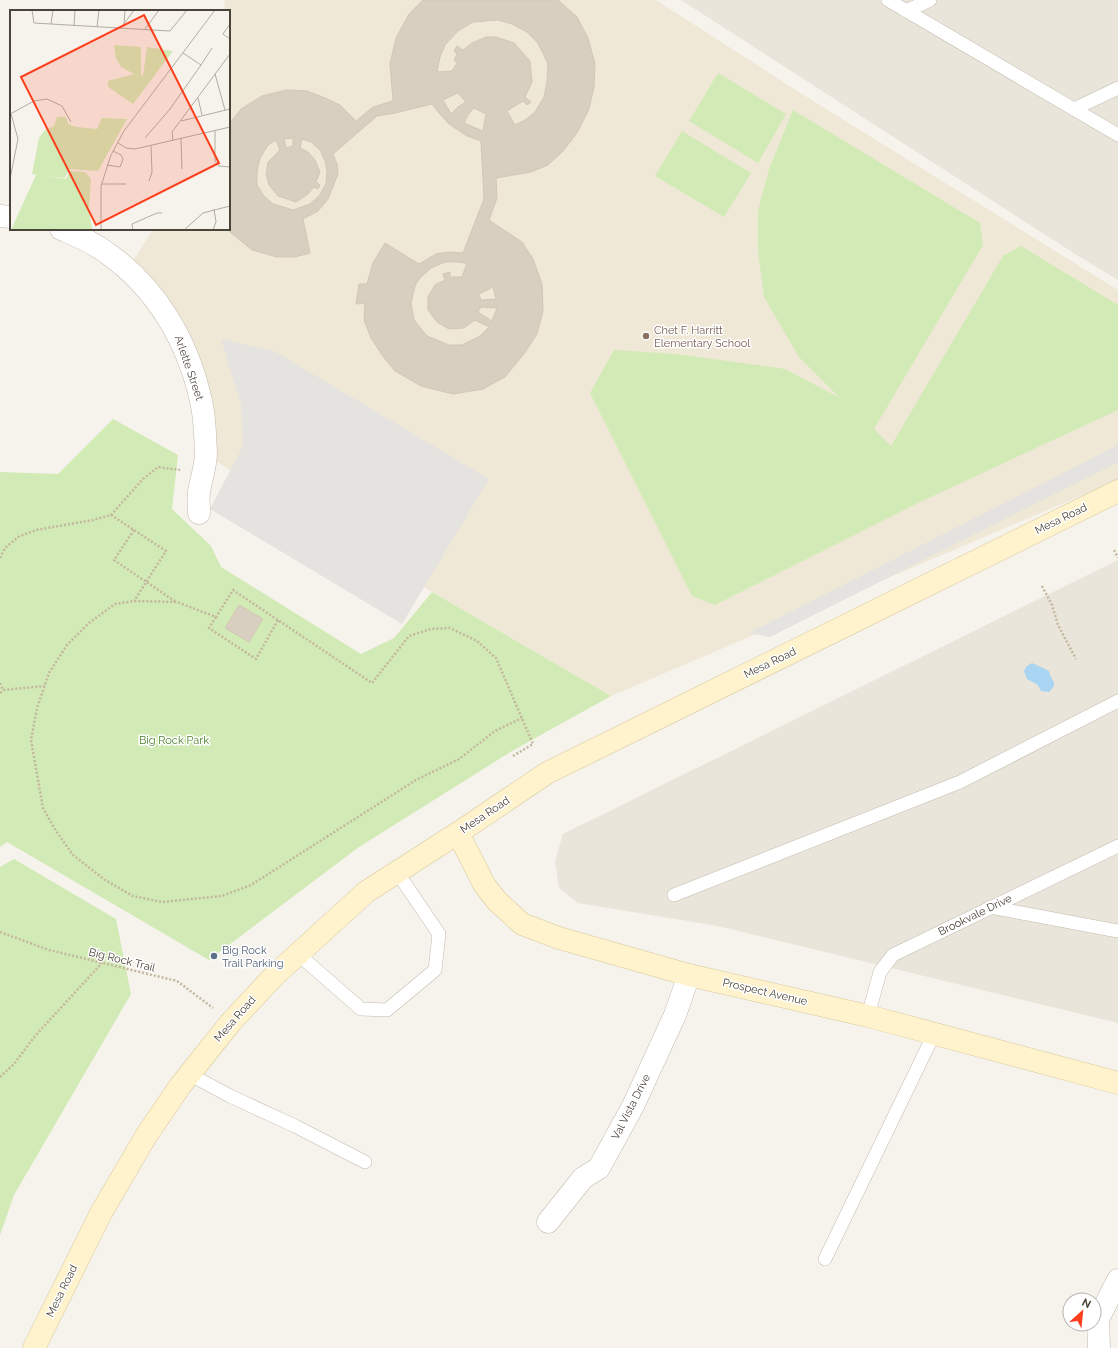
<svg xmlns="http://www.w3.org/2000/svg" width="1118" height="1348" font-family="Raleway,sans-serif">
<rect width="100%" height="100%" fill="#f6f3ec"/>
<path fill="#eae5da" d="M681,0H1118V280L1072,252Z
M1118,560V1023L718,926L578,903L559,888L555,861L563,834Z"/>
<path fill="#efe8d6" d="M225,0H656L802,94L1118,290V480L611,696L432,592L206,455L188,359L128,269L153,229H229V11H224Z"/>
<path fill="#d2eab5" d="M718,73L786,114L758,163L689,121Z
M793,110L980,223L983,245L874,429L891,446L1003,256L1021,246L1118,305V410L922,501L715,605L692,596L590,393L614,350L676,354L785,369L840,398L799,357L764,297L758,251V211L769,169Z
M682,131L751,173L724,217L655,176Z
M113,419L178,455L172,509L211,546L221,567L361,654L394,638L432,592L611,696L512,751L359,847L209,960L7,842L0,847V472L58,474Z
M14,859L116,919L131,994L14,1195L0,1235V867Z"/>
<path fill="#e5e3e0" d="M221,339L274,351L489,479L402,624L210,509L243,446L241,405Z
M1118,445V462L770,637L749,633Z"/>
<path fill="#a9d4f2" d="M1032,663L1043,668L1049,671C1050,681 1060,682 1049,692L1041,691L1038,685L1027,679L1024,671L1027,666Z"/>
<path fill="#d8cfc1" stroke="#d3c7b4" fill-rule="evenodd" d="M423,0H558L577,17L588,38L595,64L594,87L589,109L577,133L563,151L548,165L531,172L496,178L497,198L489,220L522,242L533,259L542,284L543,311L537,334L524,354L505,377L483,389L453,394L421,386L395,371L382,355L371,338L364,320L365,303L356,304L359,284H367L373,263L385,243L419,264L436,254L449,252L463,253L484,199L481,141L467,136L449,124L439,113L432,104L395,113L377,116L333,154L337,164L338,174L328,199L318,211L303,219L310,253L295,257H277L252,250L230,232L228,229H229V124L241,109L262,96L286,90L307,91L325,98L340,105L356,121L373,107L393,101L390,64L396,38L409,14ZM498,20L512,24L527,32L537,42L542,51L548,64L547,81L544,97L535,112L525,120L515,125L507,111L523,101L527,105L531,102L525,97L532,82L530,61L514,43L496,37H486L472,43L463,50L457,46L454,51L457,54L454,60L457,63L452,71L437,72L440,57L445,45L458,31L473,22ZM458,93L466,102L458,107L451,114L443,100ZM474,108L486,114L483,131L464,123L468,115ZM293,138V146L286,148L284,139ZM302,139L311,142L320,150L325,161L327,171L326,184L319,196L310,204L293,210L273,204L264,196L257,185V171L260,158L268,145L276,140L280,150L268,162L266,174L269,185L278,196L296,202L308,194L314,187L318,189L320,185L316,182L320,172L315,160L308,152L300,148ZM445,262H456L467,263L462,277H450V272L443,274L445,280L435,285L428,297V310L437,322L449,329L464,328L475,320L489,327L480,336L462,345H449L427,336L414,320L411,303L415,286L419,279L431,268ZM493,287L496,299L481,300L479,294ZM481,307L497,308L492,321L478,312Z
M239,605L263,619L249,642L225,628Z"/>
<g fill="none" stroke-linecap="round" stroke-linejoin="round">
<g stroke="#c2bbae" stroke-width="14">
<path id="lane" d="M888,0L1118,135
M906,11L930,0
M1074,109L1118,88
M674,895L960,782L1118,701
M990,907L1118,931
M298,954L361,1009L387,1010L435,970L439,934L397,872
M868,1016L880,972L893,955L1118,846
M189,1074L230,1096L295,1126L365,1162
M825,1259L934,1034"/>
</g>
<g stroke="#c2bbae" stroke-width="23">
<path id="street" d="M0,216L11,217
M61,229C77,236 93,242 107,253C157,288 188,342 201,401C205,417 205,436 206,453C206,466 201,479 199,492C198,499 199,506 199,513
M548,1222L583,1178L599,1168L633,1106L675,1015L689,975
M1099,1348L1098,1319L1118,1280"/>
</g>
<g stroke="#d6c79b" stroke-width="23">
<path id="secondary" d="M458,833L485,886L497,901L522,924L559,938L689,975L868,1016L1118,1083
M34,1348L101,1213L146,1136L180,1086L231,1022L275,975L366,892L458,833L547,773L1118,491"/>
</g>
<path stroke="#c4b79f" stroke-width="2.5" stroke-dasharray="2 2" stroke-linecap="butt" d="M111,515L143,479L158,467L180,470
M134,530L114,560L176,602
M1114,550L1118,558
M0,558L5,548L18,537L36,530L93,520L111,515L166,551L134,601
M1042,586L1052,605L1058,625L1076,659
M216,617L209,628L256,659L278,620
M0,683L3,690L45,686
M0,693L3,690
M513,756L533,744L496,658L477,641L450,628L431,629L409,636L372,683L233,590L216,617L177,602L134,601L115,604L89,623L67,645L49,673L37,708L31,740L43,808L56,831L73,855L105,880L133,896L162,902L222,896L251,885L416,780L459,759L495,731L522,718
M0,932L49,950L177,981L213,1008
M0,1077L14,1064L35,1036L102,963"/>
<use href="#lane" stroke="#fff" stroke-width="13"/>
<use href="#street" stroke="#fff" stroke-width="22"/>
<use href="#secondary" stroke="#fff3cd" stroke-width="22"/>
</g>
<circle fill="#8d6e63" stroke="#fff" stroke-width="1.5" cx="646" cy="336" r="4"/>
<circle fill="#5c6f8a" stroke="#fff" stroke-width="1.5" cx="214" cy="956" r="4"/>
<g text-anchor="middle" dominant-baseline="central" stroke-width="3" stroke-linejoin="round" paint-order="stroke">
<g font-size="11" fill="#785e54" stroke="#fff" text-anchor="start">
<text x="654" y="330">Chet F. Harritt<tspan x="654" dy="13">Elementary School</tspan></text>
</g>
<g font-size="11" fill="#4b4439" stroke="#fff">
<text transform="translate(189 368) rotate(71)">Arlette Street</text>
<text transform="translate(1061 519) rotate(-26)">Mesa Road</text>
<text transform="translate(770 663) rotate(-26)">Mesa Road</text>
<text transform="translate(485 815) rotate(-34)">Mesa Road</text>
<text transform="translate(975 915) rotate(-26)">Brookvale Drive</text>
<text transform="translate(122 960) rotate(14)">Big Rock Trail</text>
<text transform="translate(765 992) rotate(13)">Prospect Avenue</text>
<text transform="translate(235 1019) rotate(-49)">Mesa Road</text>
<text transform="translate(631 1107) rotate(-63)">Val Vista Drive</text>
<text transform="translate(62 1291) rotate(-64)">Mesa Road</text>
</g>
<g font-size="11" fill="#4a7f2a" stroke="#fff">
<text x="174" y="740">Big Rock Park</text>
</g>
<g font-size="11" fill="#4e5e75" stroke="#fff" text-anchor="start">
<text x="222" y="950">Big Rock<tspan x="222" dy="13">Trail Parking</tspan></text>
</g>
</g>
<g transform="translate(10 10)">
<rect width="220" height="220" fill="#f6f3ec"/>
<path d="M104,35L131,37V65L133,66L137,37L163,41L123,94L98,77V71L124,64L111,57L106,48ZM47,107H56L58,114L67,117L87,119L92,108L117,109L88,161L59,159L55,168L37,166L56,169L60,161L75,162L81,169L79,198L82,220H1L26,165L22,164L29,128L35,120L44,116Z" fill="#d2eab5"/>
<path fill="none" stroke="#b2ada4" stroke-width="1" d="M22,0L24,13L160,21L177,0M41,14L43,0M114,14L115,0M220,14L213,24L220,29M64,16L65,0M87,17L89,0M111,18L124,0M135,19L149,0M191,55L202,38M205,64L215,100M188,88L192,105M0,100L8,129L0,169M2,103L24,91L37,89L52,96L61,112M171,111L220,99M205,121V151L209,156L220,157M135,128L160,99L191,55L173,43M171,129L172,159M163,130L162,122L220,44M108,133L116,138L125,139L220,117M97,155L110,157L113,149L111,145L103,141M139,171L142,162L141,136M92,174H116M91,220V176L101,145L114,121L205,0M123,220L122,214L147,203H152M174,220L193,203L220,196M203,220L206,212L204,199"/>
<path fill="#fc3f1d" fill-opacity="0.15" stroke="#fc3f1d" stroke-width="2" d="M134,5L209,153L86,215L11,67Z"/>
<rect width="220" height="220" fill="none" stroke="#4b4439" stroke-width="2"/>
</g>
<g transform="translate(1082 1312) rotate(27)"><circle r="19" fill="#ffffff" stroke="#b7b4b0"/>
<path d="M0-3L7 15L0 10L-7 15Z" fill="#fc3f1d"/>
<text y="-6" font-size="11" font-weight="bold" text-anchor="middle" fill="#4b4439">N</text>
</g>
</svg>
